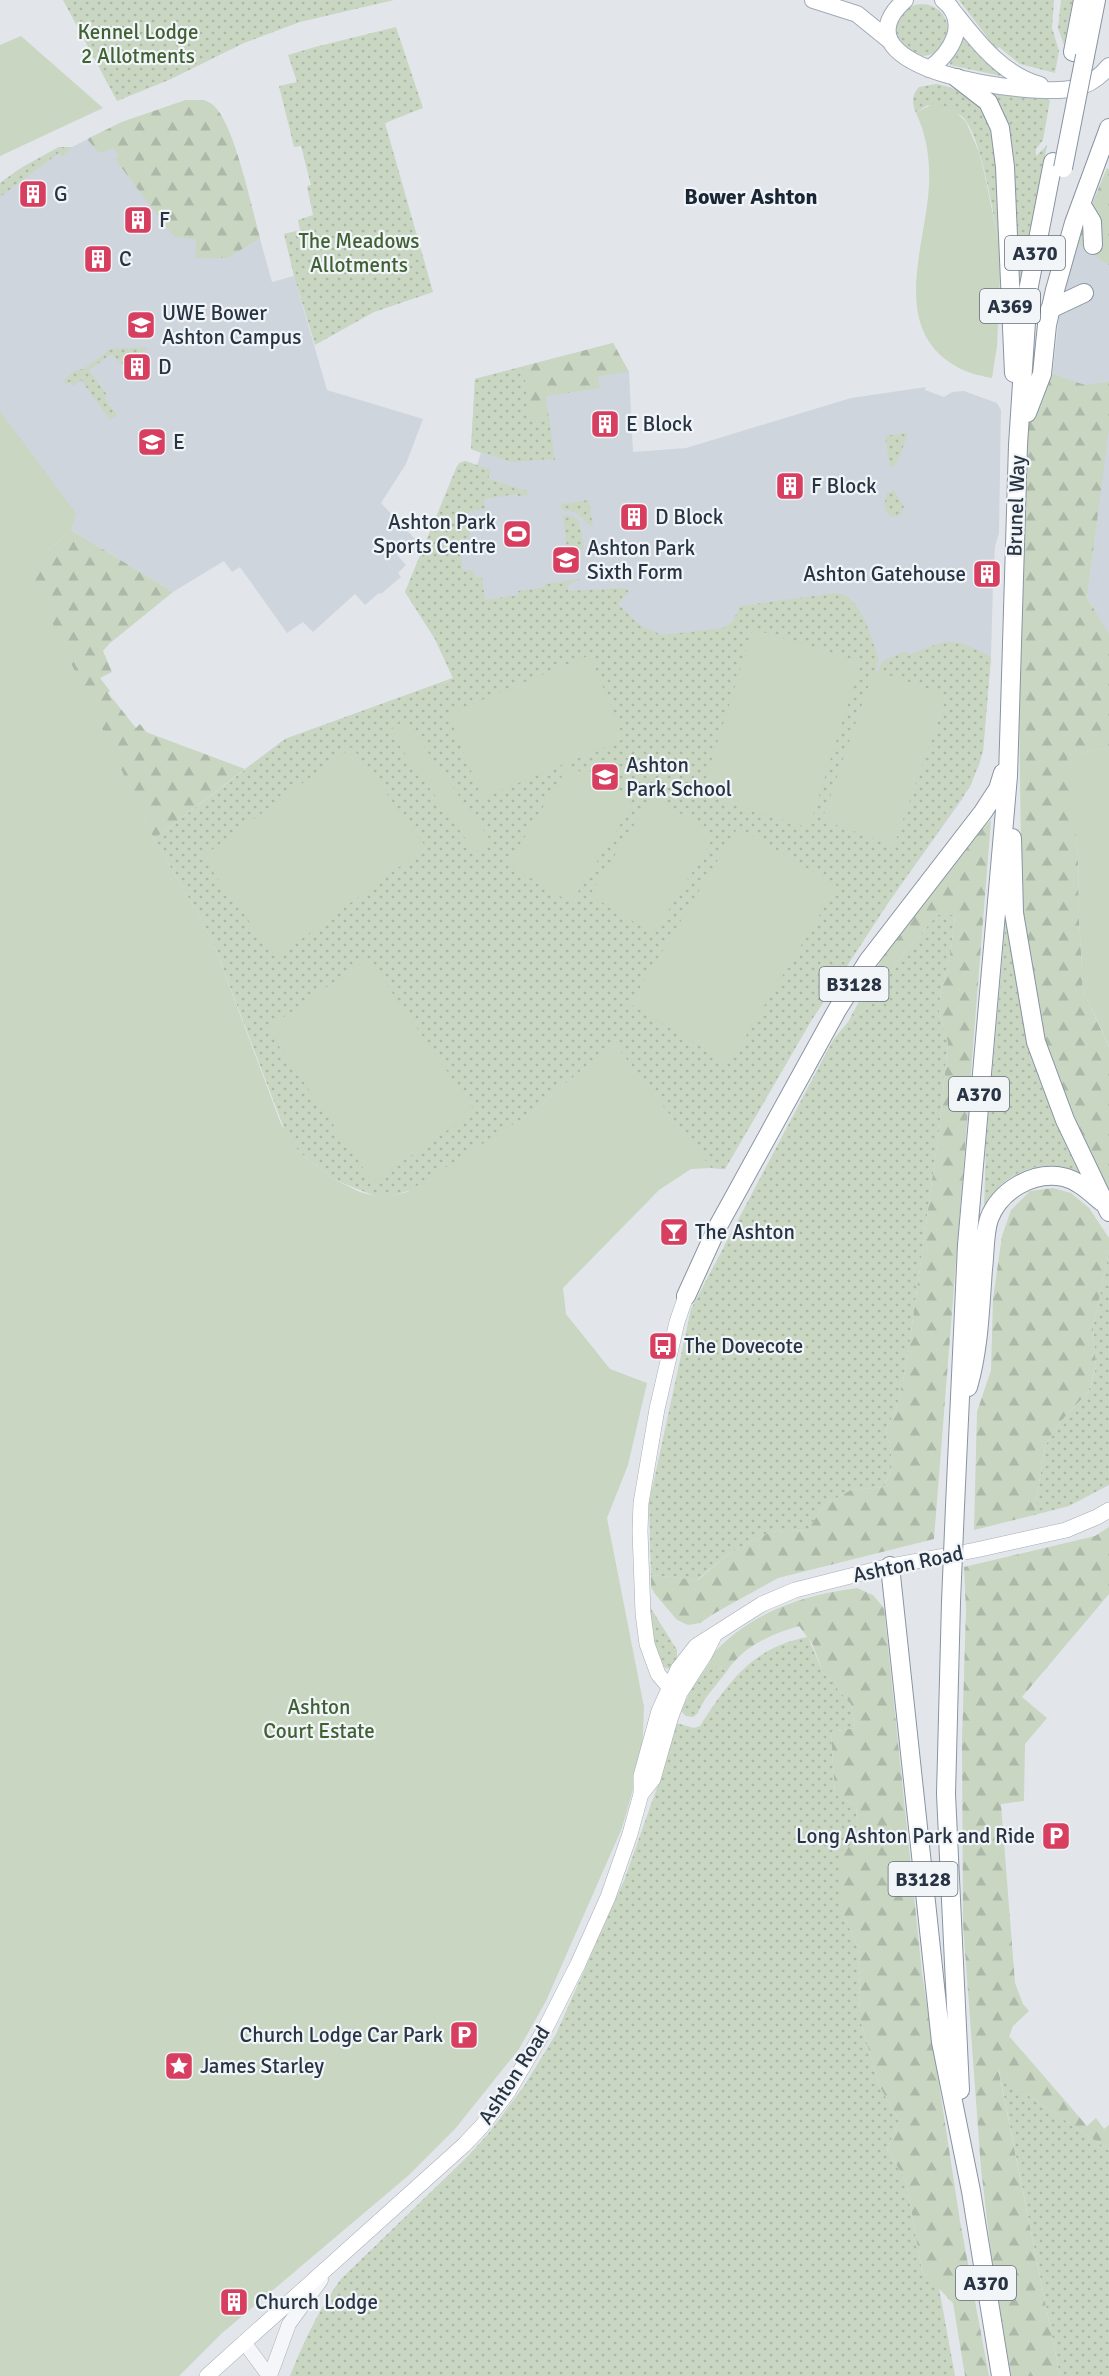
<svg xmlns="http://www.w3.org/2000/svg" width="1109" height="2376" font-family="Signika,sans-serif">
<defs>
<pattern id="grass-dots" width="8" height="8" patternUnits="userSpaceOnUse" patternTransform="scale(1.5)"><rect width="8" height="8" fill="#c8d6c2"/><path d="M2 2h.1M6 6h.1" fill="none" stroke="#acb8a8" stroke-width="1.8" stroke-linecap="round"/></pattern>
<pattern id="forest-firs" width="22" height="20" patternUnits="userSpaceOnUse" patternTransform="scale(1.5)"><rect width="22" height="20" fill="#c8d6c2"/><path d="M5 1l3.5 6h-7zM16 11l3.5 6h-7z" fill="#acb8a8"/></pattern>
</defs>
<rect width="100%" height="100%" fill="#e2e6eb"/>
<path fill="#cfd5dd" d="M186,100H205L212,104L221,115L238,160L272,282L294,276L327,390L423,419L406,464L381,503L415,539L397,555L406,565L398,573L401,577L381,594L379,593L365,605L355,594L313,632L303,622L287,633L240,567L232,572L224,561L173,592L71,530L0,551V183L21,168L59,147H72L122,122Z
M1076,242L1109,247V397L1051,386L1060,308Z
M613,343L629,372L633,452L686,448L851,398L926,387L925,390L944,397L952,392L964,391L997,403L1001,410L999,533L995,546L994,564L996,566L993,569V580L995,583L993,585L991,657L983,751L979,766L963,798L888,903L811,1021L725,1169L711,1168L245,769L285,739L453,678L435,639L405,592L457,466L465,461L477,465L481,453L471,449L475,379Z
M1108,429H1109V636L1087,598Z"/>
<path fill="url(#grass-dots)" d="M63,0H394L300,22L244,43L171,79L117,101Z
M959,0H1054L1052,28L1059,51L1055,73L1020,64L999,47L996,49Z
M1061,0H1073L1064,45L1058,28Z
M896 30a26 26 0 1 1 52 0a26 26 0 1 1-52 0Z
M396,27L423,108L385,123L433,292L374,312L315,345L294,276L284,234L300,230L298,220L313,215L307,186L311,185L301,146L294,147L279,86L297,82L288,55L315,47Z
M963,31L1003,71L1001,76L950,65C951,54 961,49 963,31Z
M936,84C965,88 987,109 995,137C999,153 997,173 997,189C999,211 1000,232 1001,254C995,227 982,129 960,115C952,110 938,108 928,105L916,113C912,103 911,96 919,87Z
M989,88L1050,100L1043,140L1036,149V156L1047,145L1018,299L1007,124L1002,111L987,91Z
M59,147H72L62,157L59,153L0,197V183L21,168Z
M145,347L147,349L124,366L111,354L89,370L107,395L104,398L117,415L110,420L81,380L73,386L70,382L66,384L63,381L73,372L85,368L110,349Z
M524,366L529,420L549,418L555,461L549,459L512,462L471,449L475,379Z
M908,433L898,461L890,468L885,436Z
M465,461L491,470L488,479L528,491L529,495L518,496L517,494L484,499L485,509L468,512L470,538L459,540L463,571L474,570L475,577H482L485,600L518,595V591L545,587V584L580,579L568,585V591L624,588L629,591L618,604L641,626L662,635L723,628L733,621L740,606L836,593C863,596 870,638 879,659L823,820L894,845L946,696L878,672L882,661L907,651L909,655C952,638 950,636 991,657L983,751L971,785L888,903L811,1021L725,1169L711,1168L614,1043L531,1113L418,1188L391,1196H375L335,1180L299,1152L287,1136L214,945L202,921L154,839L285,739L453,678L435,639L405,592L456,469L459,463Z
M894,491L904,506L901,515L894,517C882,513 884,503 887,493Z
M589,500L593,528L575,512L562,510L561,504Z
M563,515L572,516L579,521L584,549L557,553L556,551L567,549Z
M1009,881L1081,1174C1055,1158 1018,1166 997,1189C992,1195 988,1202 984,1209L986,1144Z
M937,915H955L951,950L938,1007L948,1041L940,1123L907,1362L897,1407L886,1430L893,1463L884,1487L851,1490L824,1505L808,1530L770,1532L728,1554L697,1580L651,1575L649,1503L691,1309L833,1040L848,1022L871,1005L898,961Z
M1109,1252V1485L1069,1506L1034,1515L1045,1446L1060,1422L1088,1392L1096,1368L1093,1328Z
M647,1602L677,1650V1661L670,1669L665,1668L652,1649Z
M808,1637L823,1672L851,1704L855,1728L831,1732L835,1794L856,1805L858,1839L842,1913L859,1948L860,2019L879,2085L899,2121L887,2149L906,2181L922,2271L939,2288L955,2376H290C304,2341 319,2309 341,2279L467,2157L488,2134L524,2086L556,2034L625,1878L659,1782L676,1723L694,1728L700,1726C729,1681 753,1647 808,1637Z
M710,1662L727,1671L705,1699L697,1714L693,1717L686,1716L681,1711L691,1690Z
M998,2066L1023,2092L1109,2150V2376H1060Z"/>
<path fill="url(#forest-firs)" d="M186,100C196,100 205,99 213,105C234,122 252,209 260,238L227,258H195L196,239L174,237L115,159L119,156L113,147L104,152H98L87,139L122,122Z
M1107,168L1109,169V265L1076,242Z
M613,343L629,372L598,376L600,388L546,396L549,418L529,421L524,366Z
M1052,374L1085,385L1109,382V429L1087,598L1109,634V748L1068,755L1078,855L1079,915L1083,991L1109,1047V1189L1067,1106L1039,1028L1022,914L1018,647L1027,423Z
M71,530L173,592L109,644L103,651L112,672L100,678L110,691L108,693L136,728L140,724L146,732L245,769L154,839L30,578L38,559Z
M991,820L934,1539L778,1578L715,1613L700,1623L688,1625L677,1620L655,1594L651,1587V1575L698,1580L728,1554L770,1532L808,1530L824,1505L851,1490L884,1487L893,1463L886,1430L897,1407L907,1362L940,1123L948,1042L938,1007L951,950L955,915H937L898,961L871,1005L848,1022L885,953L982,829Z
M1053,1188L1071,1193L1089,1208L1109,1238V1252L1093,1328L1096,1367L1088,1392L1060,1422L1045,1446L1034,1515L974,1530L977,1412L991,1370L993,1299L1002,1236L1011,1210L1030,1191Z
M1109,1527V1594L1022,1697L1047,1718L1025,1744L1024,1801L1001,1804L1015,1983L1023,2004L1029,2011L1013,2026L1009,2036L1087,2126L1096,2118L1104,2129L1109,2125V2150L1023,2092L998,2068L1060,2376H1011L992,2261L981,2169L963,1924L962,1739L966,1611L964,1567L1095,1536Z
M857,1588L873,1595L884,1608L922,1973L960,2221L989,2376H965L953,2303L922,2271L906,2181L887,2149L899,2121L879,2085L860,2019L859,1948L842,1913L839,1853L858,1839L856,1805L835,1794L831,1732L855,1728L851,1704L823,1672L812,1643L799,1626C771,1634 744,1646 727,1671L706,1660C716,1651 726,1640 737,1632C773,1605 813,1594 857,1588Z"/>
<path fill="#c8d6c2" d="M21,36L103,108L0,156V45Z
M934,103L953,109L966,122L979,152L985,176L1001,254L997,346L992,378C982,376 971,374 961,369C887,332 926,247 929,185C930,160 927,136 916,113Z
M0,411L76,513L71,530L38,559L31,578L154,839L202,921L214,945L281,1124L299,1152L335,1180L360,1192L375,1196H391L407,1192L531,1113L614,1043L711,1168L691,1169L659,1190L563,1288L566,1314L610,1369L647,1383L628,1465L607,1518L644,1707L642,1758L622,1828L546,2001L519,2049L455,2129L409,2175L221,2334L179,2376H0Z
M753,629L861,662L809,828L701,794Z
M590,655L624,739L482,798L448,714Z
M874,670L946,695L894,845L822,820Z
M405,720L491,841L475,852L389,731Z
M352,747L426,847L276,958L202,857Z
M1109,748V1046L1083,991L1079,915L1078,855L1067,755Z
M569,765L633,804L571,903L508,864Z
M652,796L715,835L654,934L590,895Z
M738,827L837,886L729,1064L630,1004Z
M368,958L475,1111L373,1182L267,1029Z"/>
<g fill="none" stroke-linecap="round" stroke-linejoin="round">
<g stroke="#a6adb6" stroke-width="15">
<path id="tertiary" d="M244,2342L269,2376
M270,2376L289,2324L321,2280"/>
</g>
<g stroke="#a6adb6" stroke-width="16">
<path id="secondary" d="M680,1693L669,1687L658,1674L647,1644L643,1613L640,1531L641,1503L657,1409L677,1322L686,1296
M641,1794L653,1779L671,1716L680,1693L705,1654L714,1636
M207,2376L464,2145L482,2126L508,2092L545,2029L578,1964L608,1897L630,1834L641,1794V1776L659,1711L678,1669L696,1646L762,1604L795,1590L890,1566L976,1550L1066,1530L1097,1517L1109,1510"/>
</g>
<g stroke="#a0abb8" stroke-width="18">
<path id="primary" d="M813,0L857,14L889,40
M905,0C826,71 1036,98 1075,88C1089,85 1100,77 1109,66
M953,11C977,41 1001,74 1040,85
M929,69C951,53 971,22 943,0"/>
</g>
<g stroke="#8894a3" stroke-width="20">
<path id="trunk" d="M1073,52L1083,0
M1085,56L1096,0
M957,78L988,102L1000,128L1005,167L1014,373
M1081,204L1092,222L1093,245
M1050,309L1084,293
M1027,413L1042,374L1047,325L1055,290L1074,223L1109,128
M1012,838L1014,913L1036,1042L1065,1120L1109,1212
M686,1296L717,1228L837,1010L868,961L983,812L998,789L1003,773
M968,1387C979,1349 980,1309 983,1269C985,1254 984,1234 989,1219C1000,1190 1033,1171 1063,1177C1078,1180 1091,1193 1102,1202
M955,1506L967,1245L1008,776L1018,445L1028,291L1053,162
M890,1566L941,2042L971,2191L1001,2376
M951,1602L946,1794L960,2090"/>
</g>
<use href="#tertiary" stroke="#f5f6f9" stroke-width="14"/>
<use href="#secondary" stroke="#fff" stroke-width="15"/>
<use href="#primary" stroke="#fff" stroke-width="16"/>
<use href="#trunk" stroke="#fff" stroke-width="18"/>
<g stroke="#8894a3" stroke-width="20" stroke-linecap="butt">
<path id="trunk-bridge" d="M1063,168L1085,56
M951,1602L955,1506"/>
</g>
<use href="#trunk-bridge" stroke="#fff" stroke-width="18"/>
</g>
<defs>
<g id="building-square" transform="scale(1.5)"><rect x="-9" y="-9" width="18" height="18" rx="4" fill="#d83e5f" stroke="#f1f5f8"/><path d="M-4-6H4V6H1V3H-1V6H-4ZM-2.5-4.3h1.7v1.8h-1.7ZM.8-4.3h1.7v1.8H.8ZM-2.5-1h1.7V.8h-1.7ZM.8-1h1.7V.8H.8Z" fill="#fff"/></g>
<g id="university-square" transform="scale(1.5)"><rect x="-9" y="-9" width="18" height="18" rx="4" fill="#d83e5f" stroke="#f1f5f8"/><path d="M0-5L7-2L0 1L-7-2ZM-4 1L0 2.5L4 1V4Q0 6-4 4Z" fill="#fff"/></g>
<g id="stadium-square" transform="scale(1.5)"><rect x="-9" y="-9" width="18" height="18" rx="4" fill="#d83e5f" stroke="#f1f5f8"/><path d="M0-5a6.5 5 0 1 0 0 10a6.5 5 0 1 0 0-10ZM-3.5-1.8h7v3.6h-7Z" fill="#fff"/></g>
<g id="school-square" transform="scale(1.5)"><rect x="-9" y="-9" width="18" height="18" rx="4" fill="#d83e5f" stroke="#f1f5f8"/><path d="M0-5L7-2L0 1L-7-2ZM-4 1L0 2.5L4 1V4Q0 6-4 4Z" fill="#fff"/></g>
<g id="bar-square" transform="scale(1.5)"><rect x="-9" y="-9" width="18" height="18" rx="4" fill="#d83e5f" stroke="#f1f5f8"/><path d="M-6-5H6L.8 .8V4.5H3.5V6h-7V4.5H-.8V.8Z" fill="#fff"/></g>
<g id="bus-square" transform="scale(1.5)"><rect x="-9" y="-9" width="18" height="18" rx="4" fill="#d83e5f" stroke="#f1f5f8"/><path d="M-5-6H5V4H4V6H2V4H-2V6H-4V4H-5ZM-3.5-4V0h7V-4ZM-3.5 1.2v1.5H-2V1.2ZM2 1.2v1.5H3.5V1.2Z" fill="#fff"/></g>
<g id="parking-square" transform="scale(1.5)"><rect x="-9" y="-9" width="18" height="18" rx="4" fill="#d83e5f" stroke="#f1f5f8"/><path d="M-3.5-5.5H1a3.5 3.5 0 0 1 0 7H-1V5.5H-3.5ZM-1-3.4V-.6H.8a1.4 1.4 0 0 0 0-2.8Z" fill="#fff"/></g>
<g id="sight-square" transform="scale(1.5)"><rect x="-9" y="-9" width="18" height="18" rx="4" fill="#d83e5f" stroke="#f1f5f8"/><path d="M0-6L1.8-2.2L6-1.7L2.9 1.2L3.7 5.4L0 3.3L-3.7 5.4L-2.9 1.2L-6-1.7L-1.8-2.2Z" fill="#fff"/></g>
</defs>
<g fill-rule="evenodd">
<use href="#building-square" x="33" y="194"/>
<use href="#building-square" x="138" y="220"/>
<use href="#building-square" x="98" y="259"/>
<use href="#university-square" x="141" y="325"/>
<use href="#building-square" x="137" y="367"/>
<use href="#building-square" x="605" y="424"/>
<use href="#university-square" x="152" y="442"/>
<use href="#building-square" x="790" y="486"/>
<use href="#building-square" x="634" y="517"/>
<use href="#stadium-square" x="517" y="534"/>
<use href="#university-square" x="566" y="560"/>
<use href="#building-square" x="987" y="574"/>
<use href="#school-square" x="605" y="777"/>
<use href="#bar-square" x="674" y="1232"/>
<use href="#bus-square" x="663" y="1346"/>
<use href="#parking-square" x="1056" y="1836"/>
<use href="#parking-square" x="464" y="2035"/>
<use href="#sight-square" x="179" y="2066"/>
<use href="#building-square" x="234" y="2302"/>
</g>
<g text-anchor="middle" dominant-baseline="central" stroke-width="4.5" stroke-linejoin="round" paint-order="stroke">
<g fill="#f1f5f8" stroke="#646e7a" stroke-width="1.5">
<rect x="1005" y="236" width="60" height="34" rx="4.5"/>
<rect x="980" y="289" width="60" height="34" rx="4.5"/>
<rect x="819.5" y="967" width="69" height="34" rx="4.5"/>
<rect x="949" y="1077" width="60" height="34" rx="4.5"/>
<rect x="888.5" y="1862" width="69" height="34" rx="4.5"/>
<rect x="956" y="2266" width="60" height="34" rx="4.5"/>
</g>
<g font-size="20" font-weight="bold" fill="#283444">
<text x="1035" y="253">A370</text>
<text x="1010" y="306">A369</text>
<text x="854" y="984">B3128</text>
<text x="979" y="1094">A370</text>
<text x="923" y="1879">B3128</text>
<text x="986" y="2283">A370</text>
</g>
<g font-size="21" fill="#406134" stroke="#f1f5f8">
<text x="138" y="32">Kennel Lodge<tspan x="138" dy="24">2 Allotments</tspan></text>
<text x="359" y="241">The Meadows<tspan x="359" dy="24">Allotments</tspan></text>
<text x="319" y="1707">Ashton<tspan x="319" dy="24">Court Estate</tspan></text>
</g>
<g font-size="21" fill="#283444" stroke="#f1f5f8" text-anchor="start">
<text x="54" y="194">G</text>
<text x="159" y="220">F</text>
<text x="119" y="259">C</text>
<text x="162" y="313">UWE Bower<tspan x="162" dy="24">Ashton Campus</tspan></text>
<text x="158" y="367">D</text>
<text x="626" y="424">E Block</text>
<text x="173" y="442">E</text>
<text x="811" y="486">F Block</text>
<text x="655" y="517">D Block</text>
<text x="496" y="522" text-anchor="end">Ashton Park<tspan x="496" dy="24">Sports Centre</tspan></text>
<text x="587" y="548">Ashton Park<tspan x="587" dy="24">Sixth Form</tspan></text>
<text x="966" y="574" text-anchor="end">Ashton Gatehouse</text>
<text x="626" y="765">Ashton<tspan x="626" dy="24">Park School</tspan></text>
<text x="695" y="1232">The Ashton</text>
<text x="684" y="1346">The Dovecote</text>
<text x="1035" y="1836" text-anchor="end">Long Ashton Park and Ride</text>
<text x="443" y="2035" text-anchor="end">Church Lodge Car Park</text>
<text x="200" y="2066">James Starley</text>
<text x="255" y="2302">Church Lodge</text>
</g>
<g font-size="21" fill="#283444" stroke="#f1f5f8">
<text transform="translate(1016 506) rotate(-88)">Brunel Way</text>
<text transform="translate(908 1564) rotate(-12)">Ashton Road</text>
<text transform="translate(514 2075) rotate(-57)">Ashton Road</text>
</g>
<g font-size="22" font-weight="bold" fill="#1a2535" stroke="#f1f5f8">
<text x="751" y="196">Bower Ashton</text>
</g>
</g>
</svg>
